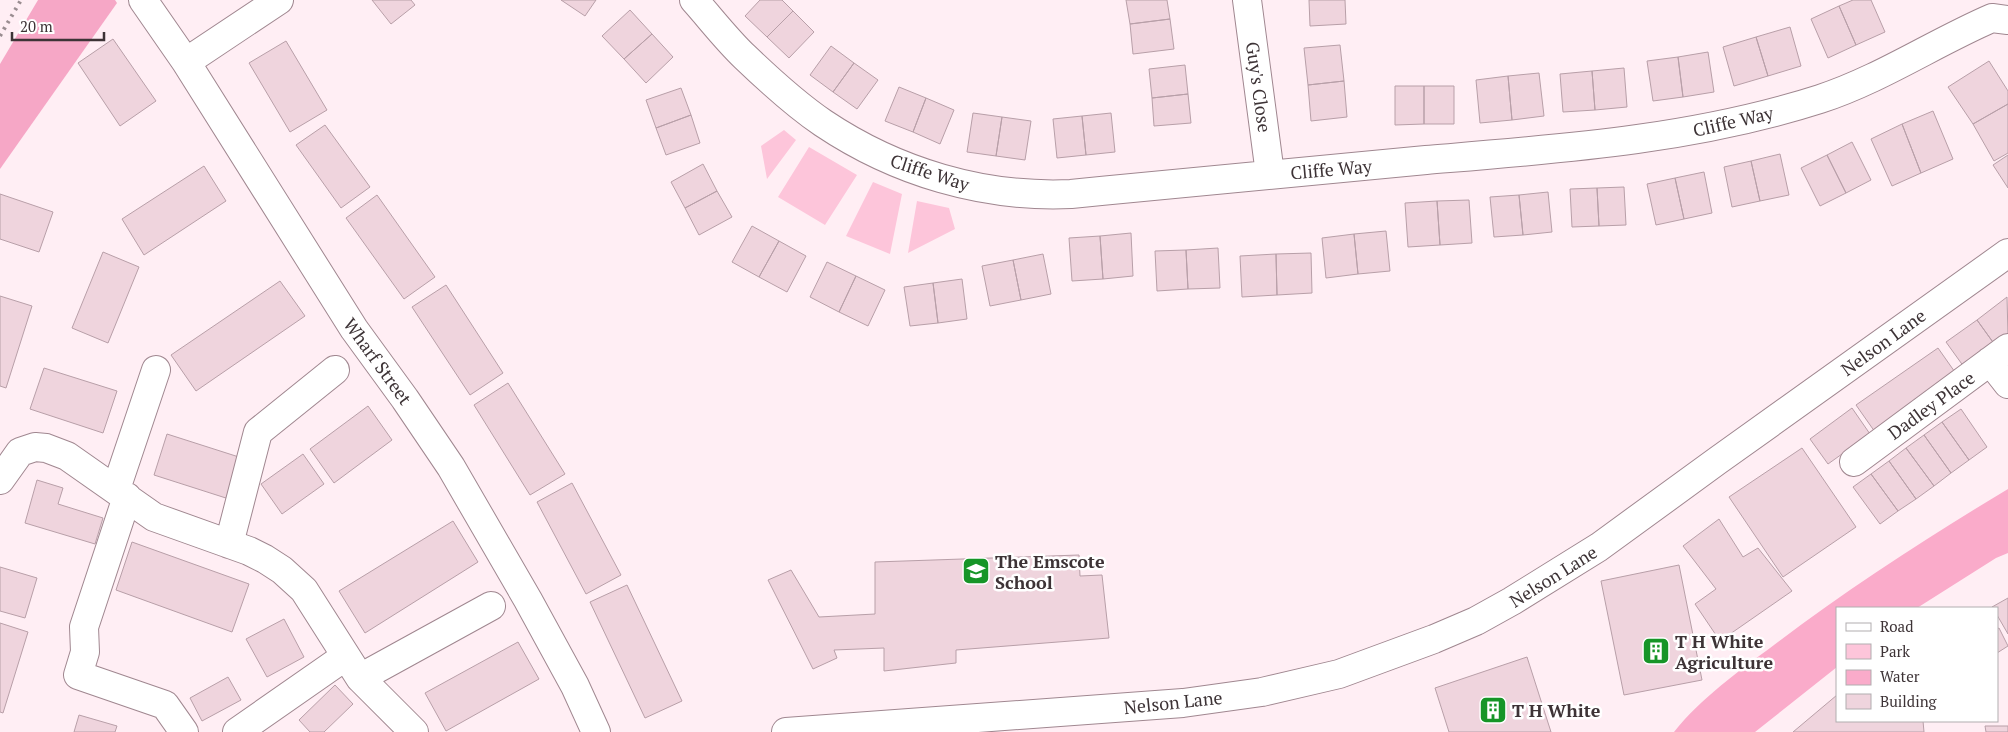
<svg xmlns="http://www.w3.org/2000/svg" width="2008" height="732" font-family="'PT Serif',serif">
<rect width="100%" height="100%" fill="#ffeef4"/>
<path fill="#fdc5da" d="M784,130L796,140L767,179L761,146Z
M809,147L857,175L825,225L778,197Z
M873,182L902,194L890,254L846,236Z
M917,201L949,208L955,229L908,253Z"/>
<path fill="#f6a7c6" d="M38,0H115L117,3L0,169V64Z"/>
<path fill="#faabca" d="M2008,489V553L1996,558L1917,608H1837V667L1755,732H1674C1701,698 1739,671 1774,645C1849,588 1928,537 2008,489Z"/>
<path fill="#efd4dd" stroke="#b89fa8" d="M372,0H411L415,5L391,24Z
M561,0H596L585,16Z
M760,0H782L793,11L767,37L745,16Z
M1126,0H1167L1170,19L1130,24Z
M1309,0H1345L1346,24L1310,26Z
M1853,0H1871L1885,32L1856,45L1839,6Z
M1839,6L1856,45L1828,58L1811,19Z
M630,10L652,34L624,59L602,36Z
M793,11L814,32L789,58L767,37Z
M1170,19L1174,49L1133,54L1130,24Z
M1790,27L1801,66L1768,76L1756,37Z
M652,34L673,57L646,83L624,59Z
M1756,37L1768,76L1734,86L1723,47Z
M113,39L156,101L120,126L78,63Z
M286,41L327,110L290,132L249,63Z
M1340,45L1344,81L1308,85L1304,48Z
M831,46L854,63L833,92L810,75Z
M1708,52L1714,92L1683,97L1678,57Z
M1678,57L1683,97L1653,101L1647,61Z
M1989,61L2008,91V104L1973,124L1948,87Z
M854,63L878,80L857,109L833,92Z
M1185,65L1188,94L1152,98L1149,69Z
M1624,68L1627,107L1595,110L1592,71Z
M1592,71L1595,110L1563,112L1560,74Z
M1539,73L1544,116L1512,120L1508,76Z
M1508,76L1512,120L1480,123L1476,80Z
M1344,81L1347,117L1311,121L1308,85Z
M1395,86H1424V124L1395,125Z
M1424,86H1454V124H1424Z
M899,87L926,98L913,132L885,121Z
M681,88L691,115L656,128L646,100Z
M1188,94L1191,123L1154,126L1152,98Z
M926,98L954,110L940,144L913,132Z
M2008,104V153L1994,161L1973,124Z
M1933,111L1953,159L1921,173L1902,124Z
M973,113L1002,117L996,156L967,152Z
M1111,113L1115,152L1086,155L1082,116Z
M691,115L700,143L666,155L656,128Z
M1082,116L1086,155L1057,158L1053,119Z
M1002,117L1031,121L1025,160L996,156Z
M1902,124L1921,173L1892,186L1871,139Z
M325,125L370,187L341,208L296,145Z
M1852,142L1871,180L1846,193L1827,155Z
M1780,154L1789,195L1760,201L1751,161Z
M1827,155L1846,193L1820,206L1801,168Z
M2008,155V188L1993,165Z
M1751,161L1760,201L1732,207L1724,167Z
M703,164L717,191L685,208L671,182Z
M204,166L226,201L144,255L122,219Z
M1704,172L1712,213L1684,219L1675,178Z
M1675,178L1684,219L1656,225L1647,184Z
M1624,187L1626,225L1599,226L1597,188Z
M1597,188L1599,226L1572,227L1570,189Z
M717,191L732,217L699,235L685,208Z
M1548,192L1552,232L1523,235L1519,195Z
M0,194L53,212L39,252L0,239Z
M377,195L435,277L404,299L346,218Z
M1519,195L1523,235L1494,237L1490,197Z
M1469,200L1472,243L1440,245L1437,201Z
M1437,201L1440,245L1408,247L1405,203Z
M752,226L779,241L759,277L732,262Z
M1386,231L1390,271L1358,274L1354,234Z
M1131,233L1133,276L1103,279L1100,236Z
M1354,234L1358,274L1326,278L1322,238Z
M1100,236L1103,279L1072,281L1069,238Z
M779,241L806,256L787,292L759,277Z
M1218,248L1220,288L1188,289L1186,250Z
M1186,250L1188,289L1157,291L1155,251Z
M103,252L139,267L108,343L72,328Z
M1311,253L1312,293L1277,295L1276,254Z
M1043,254L1051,294L1021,300L1013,260Z
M1276,254L1277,295L1242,297L1240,256Z
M1013,260L1021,300L990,306L982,266Z
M827,262L856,276L839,312L810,297Z
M856,276L885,290L868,326L839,312Z
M962,279L967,319L938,323L933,283Z
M280,281L305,316L196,391L171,355Z
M933,283L938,323L910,326L904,287Z
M446,285L503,373L470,395L412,307Z
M0,296L32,306L6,388L0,386Z
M2007,297L2008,336L1995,345L1977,320Z
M1977,320L1995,345L1964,367L1946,342Z
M1938,348L1957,375L1875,432L1856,405Z
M44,368L117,391L103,433L30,409Z
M508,383L565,474L530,495L474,405Z
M368,406L392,440L334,483L310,449Z
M1852,408L1870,434L1828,464L1810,439Z
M1961,409L1987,447L1969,460L1942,422Z
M1942,422L1969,460L1951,473L1924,435Z
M167,434L242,458L229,499L154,475Z
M1924,435L1951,473L1934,486L1906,448Z
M1802,448L1856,527L1783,577L1729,497Z
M1906,448L1934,486L1916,499L1889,461Z
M303,454L324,484L282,514L261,484Z
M1889,461L1916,499L1898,511L1871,474Z
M1871,474L1898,511L1880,524L1853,487Z
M37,480L63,488L58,504L103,518L95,544L25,523Z
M572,483L621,575L586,594L537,502Z
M1719,519L1743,557L1758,548L1792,591L1720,641L1695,604L1716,589L1683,546Z
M453,521L478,562L365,633L339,591Z
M132,542L249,584L232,632L116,590Z
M1079,555L1080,576L1102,575L1109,638L956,650V663L884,671V648L834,650L837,658L813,669L768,580L791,570L819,617L875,614V562Z
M1679,565L1702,680L1624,695L1601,581Z
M0,567L37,578L25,618L0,611Z
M627,585L682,701L645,718L590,602Z
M2008,598V634L1997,615V608L1992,607Z
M284,619L304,657L267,677L246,639Z
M0,623L28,632L3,713L0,712Z
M1999,628L2008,646L1997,653V629Z
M518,642L539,679L446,731L425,693Z
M1527,657L1551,732H1449L1435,688Z
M228,677L241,700L202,721L190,698Z
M335,685L353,704L324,732H310L299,720Z
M1837,695V721H1923L1924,732H1793Z
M79,715L117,726L115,732H74Z
M1985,726H2008V732H1986Z"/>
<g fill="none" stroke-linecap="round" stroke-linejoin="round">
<g stroke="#a08790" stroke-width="30">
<path id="minor" d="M143,0L186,62L354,329L405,399L451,467L528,600L575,686L596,732
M694,0C711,19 727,40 745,57C769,80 795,104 823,123C896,172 983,198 1071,194C1189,182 1307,171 1426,160C1559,149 1692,140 1820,99C1881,79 1934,43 1992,18L2008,20
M1247,0L1270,174
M186,62L279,0
M1990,361L2008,384
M1854,462L2008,348
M0,480L20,452L35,447L46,448L67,456L154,517L249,551L265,559L282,570L304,590L360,678L414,732
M116,489L156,370
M127,497L84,627L85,652L78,675L165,705L184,732
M229,544L258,432L335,370
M360,678L491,606
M237,732L346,656
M786,732L1183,703L1262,692L1339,674L1434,639L1476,621L1512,601L1599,547L1717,461L2008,253"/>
</g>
<use href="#minor" stroke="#fff" stroke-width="28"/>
<path stroke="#9a8d91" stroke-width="4" stroke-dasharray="2.5 5" stroke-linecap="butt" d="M0,36L21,0"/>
</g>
<defs>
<g id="school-square" transform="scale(1.4375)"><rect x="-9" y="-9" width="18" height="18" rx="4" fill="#169527" stroke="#fff"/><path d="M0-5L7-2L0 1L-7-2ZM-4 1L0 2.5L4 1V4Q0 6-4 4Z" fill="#fff"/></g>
<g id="building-square" transform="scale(1.4375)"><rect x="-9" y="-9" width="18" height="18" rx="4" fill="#169527" stroke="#fff"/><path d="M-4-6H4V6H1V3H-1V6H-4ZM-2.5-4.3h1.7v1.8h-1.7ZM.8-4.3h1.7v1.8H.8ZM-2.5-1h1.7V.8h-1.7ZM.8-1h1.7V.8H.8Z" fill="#fff"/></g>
</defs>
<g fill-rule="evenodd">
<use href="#school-square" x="976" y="571"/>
<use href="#building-square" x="1656" y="651"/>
<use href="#building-square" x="1493" y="710"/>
</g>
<g text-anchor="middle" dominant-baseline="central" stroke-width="5" stroke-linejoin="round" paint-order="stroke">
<g font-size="18" fill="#3d3336" stroke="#fff">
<text transform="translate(1259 87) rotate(82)">Guy's Close</text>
<text transform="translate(1733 121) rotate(-13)">Cliffe Way</text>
<text transform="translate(1331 169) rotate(-5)">Cliffe Way</text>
<text transform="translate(930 172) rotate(18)">Cliffe Way</text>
<text transform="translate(1883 342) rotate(-36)">Nelson Lane</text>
<text transform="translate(378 361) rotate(54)">Wharf Street</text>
<text transform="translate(1931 405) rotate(-36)">Dadley Place</text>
<text transform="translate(1553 576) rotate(-32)">Nelson Lane</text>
<text transform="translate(1173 702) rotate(-6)">Nelson Lane</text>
</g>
<g font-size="18" font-weight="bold" fill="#3d3336" stroke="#fff" text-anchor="start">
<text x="995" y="561">The Emscote<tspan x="995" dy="21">School</tspan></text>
<text x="1675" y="641">T H White<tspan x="1675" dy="21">Agriculture</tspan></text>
<text x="1512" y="710">T H White</text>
</g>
</g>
<rect x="1836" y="607" width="162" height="115" fill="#ffffff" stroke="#b1adaf"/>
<rect x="1846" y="623" width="25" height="8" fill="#ffffff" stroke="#b1adaf"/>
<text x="1880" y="632" font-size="15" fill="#3d3336">Road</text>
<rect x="1846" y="644" width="25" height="15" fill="#fdc5da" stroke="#b1adaf"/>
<text x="1880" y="657" font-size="15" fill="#3d3336">Park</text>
<rect x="1846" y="670" width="25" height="15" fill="#faabca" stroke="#b1adaf"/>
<text x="1880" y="682" font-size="15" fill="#3d3336">Water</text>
<rect x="1846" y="694" width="25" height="15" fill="#efd4dd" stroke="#b1adaf"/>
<text x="1880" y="707" font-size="15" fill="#3d3336">Building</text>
<path d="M12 32v8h92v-8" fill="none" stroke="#3d3336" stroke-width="2.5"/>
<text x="20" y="32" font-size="15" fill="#3d3336" stroke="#ffffff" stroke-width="4" paint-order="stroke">20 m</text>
</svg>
